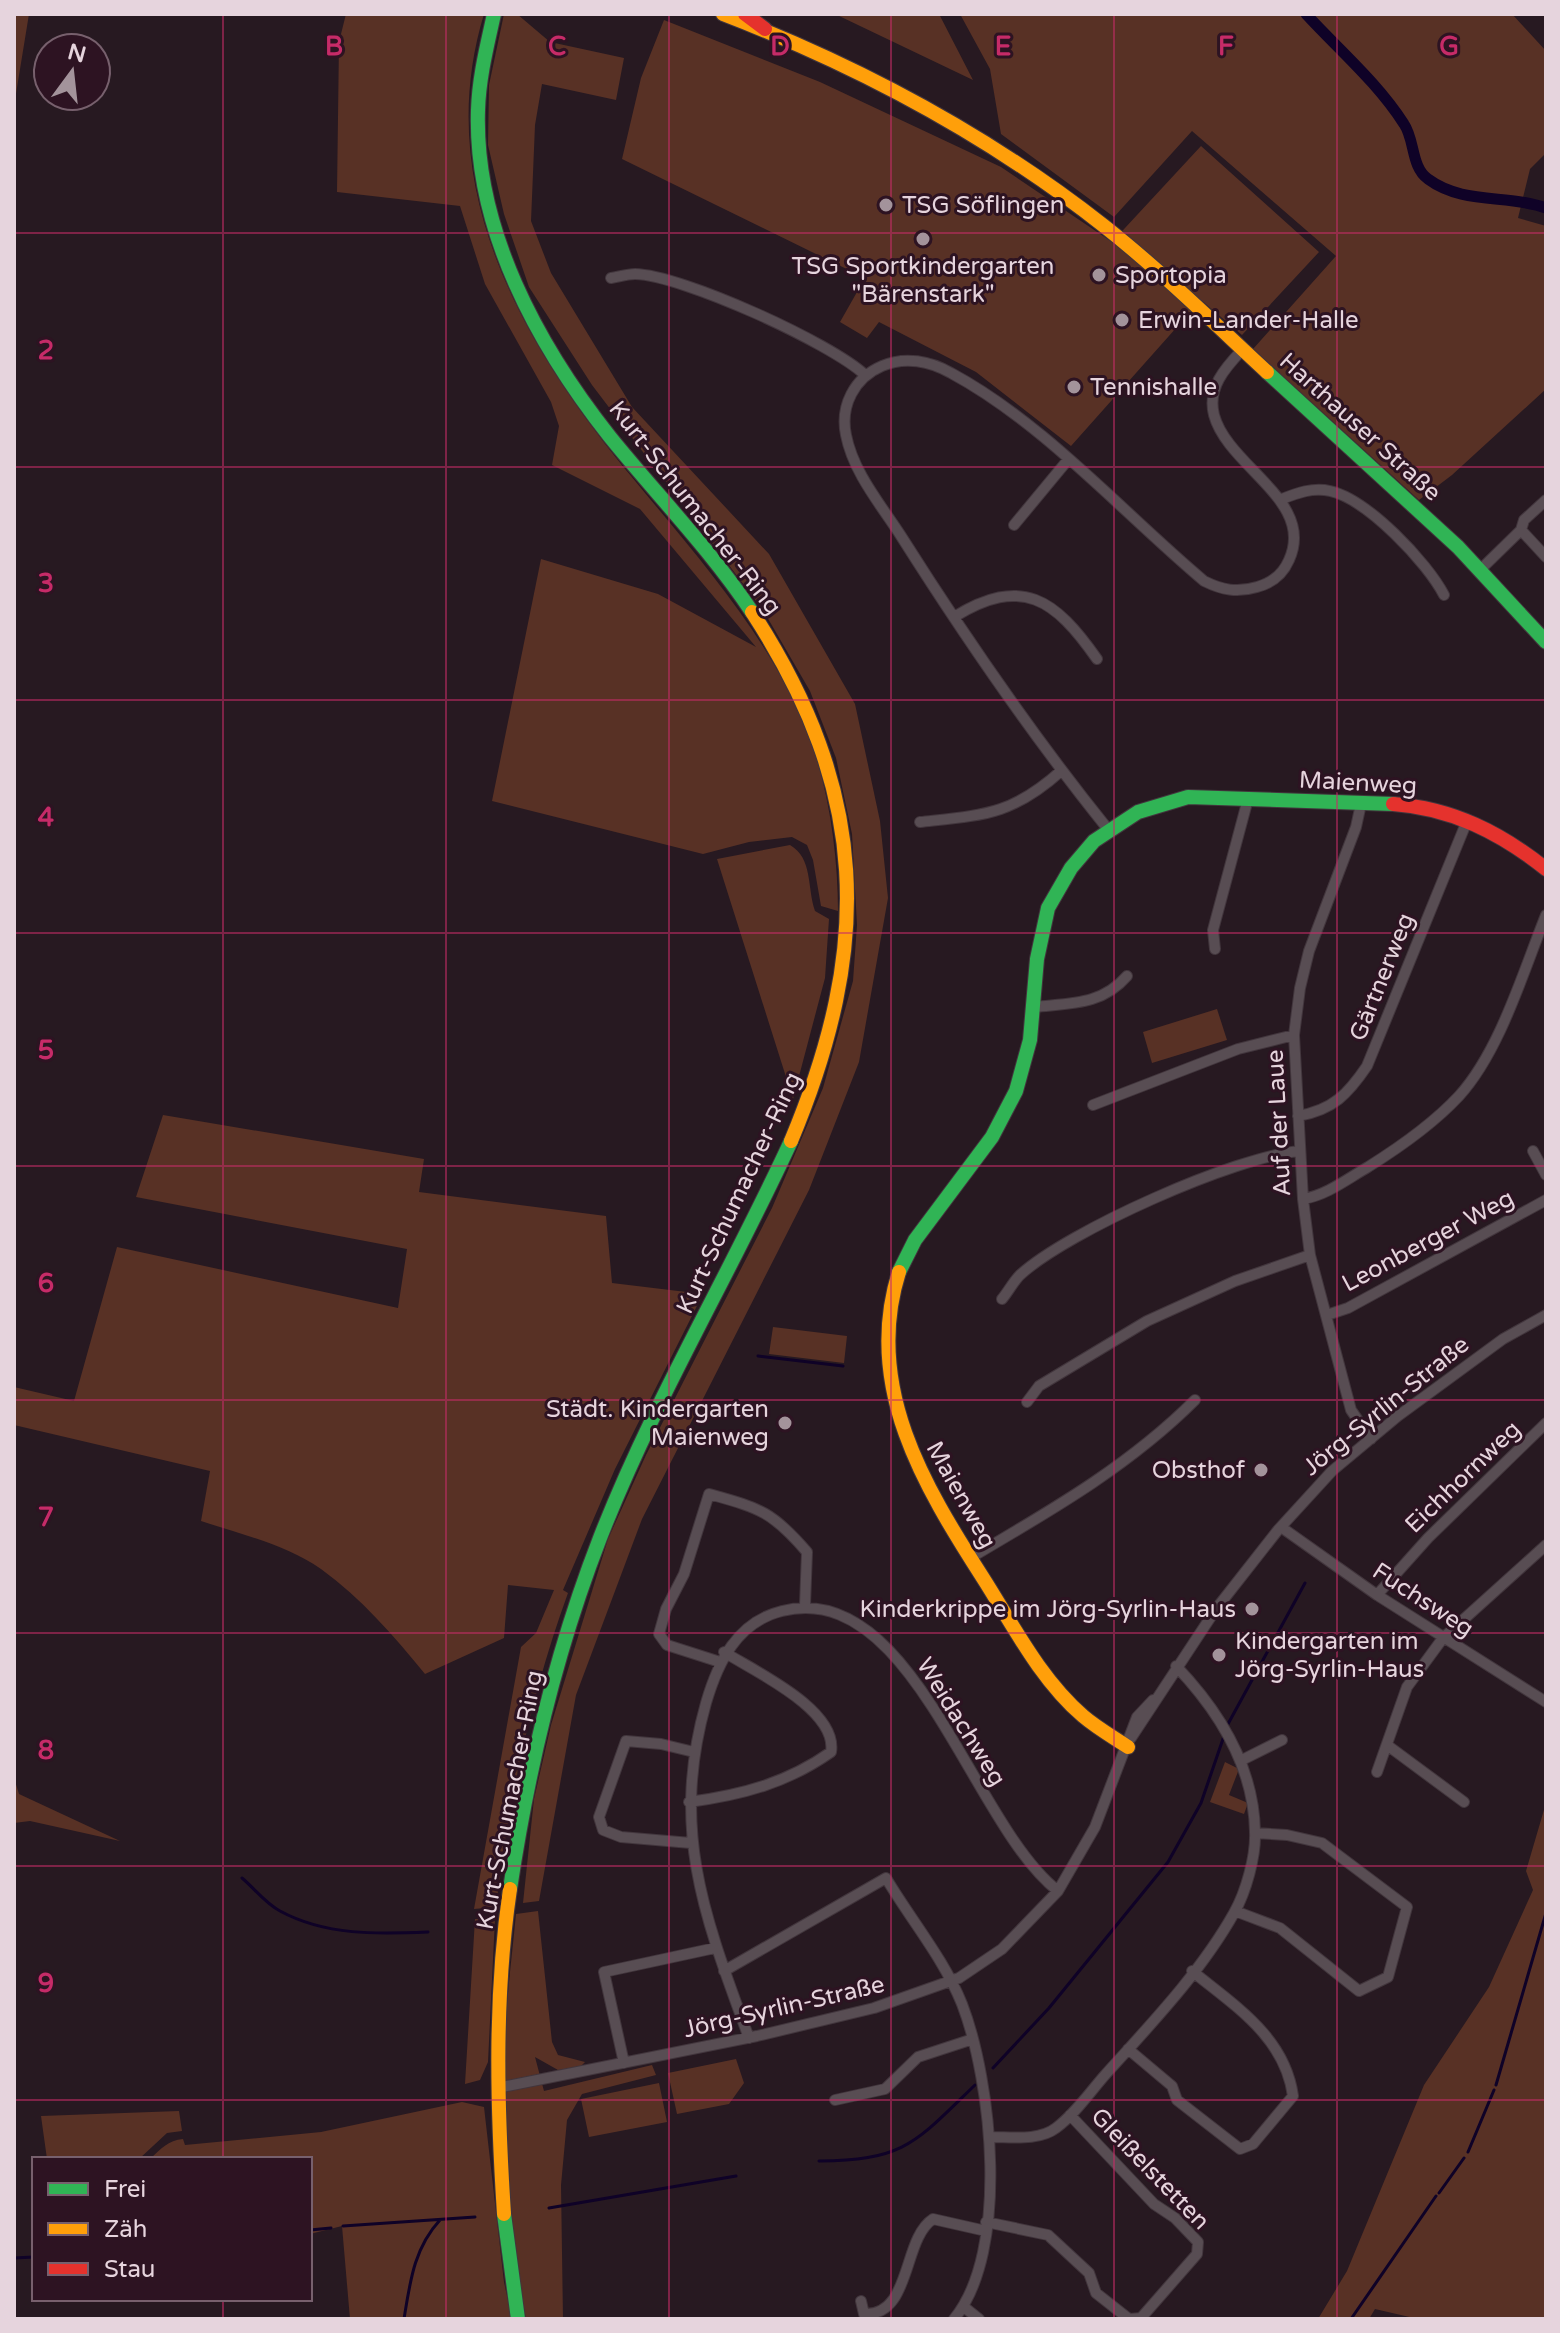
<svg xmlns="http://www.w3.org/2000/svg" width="1560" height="2333" font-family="'Varela Round',sans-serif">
<rect width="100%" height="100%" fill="#271921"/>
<path fill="#583125" d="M14,14H29L14,106Z
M346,14H484C431,188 523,345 631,476C695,554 767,633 806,728C828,782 838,853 838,911L821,906L813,860L807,845L792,837L749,842L703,854L492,801L541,559L658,594L756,647L640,509L552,465L559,426L551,402L485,284L460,206L337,192L339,42Z
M504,14H517L550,42L624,58L616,100L542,84L535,125L531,221L551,273L632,407L769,554L855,704L880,821L888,898L859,1062L809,1190L642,1519L576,1695L539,1901L523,1903L534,1799L551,1725L608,1539L646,1455L772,1208L823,1088L853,981L857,925L852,834L836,758L810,691L763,610L592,385L529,287L504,214L488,145L489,85Z
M835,14H939L973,80Z
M960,14H1512L1546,51V153L1530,169L1518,218L1546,226V389L1452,475L1419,500L1253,349L1336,256L1192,131L1114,217L1001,134L990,69Z
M664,20L820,82L1001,167L1112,242L1201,146L1319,252L1242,335L1201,300L1071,446L976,372L879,322L867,338L840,322L865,278L622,159L641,78Z
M790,845C813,858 807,888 815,911L829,919L825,978L793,1099L717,859Z
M1217,1009L1227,1040L1152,1063L1143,1032Z
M163,1115L424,1159L419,1192L606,1216L612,1283L703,1294L615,1469L563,1590L568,1593C531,1694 509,1800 496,1907L474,1909L521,1647L536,1633L554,1590L508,1585L504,1638L425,1674C393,1635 362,1599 321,1569C287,1545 240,1534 201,1521L210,1471L14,1425V1387L74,1401L117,1247L398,1308L407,1249L136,1197Z
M773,1327L847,1336L844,1363L769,1354Z
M1225,1762L1239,1769L1229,1795L1248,1803L1244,1814L1210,1802Z
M14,1778L19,1794L120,1841L30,1821L14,1823Z
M1546,1803V2319H1418L1375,2309L1369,2319H1318L1347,2271L1424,2085L1489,1987L1533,1890L1526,1871Z
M538,1911L552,2042L558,2055L585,2062L579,2068L558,2070L535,2057L544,2091L652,2065L656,2075L582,2094L567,2120L561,2185L563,2319H526C509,2229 502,2134 505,2043C506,2000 512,1957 516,1914Z
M495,1918L488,2062L480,2080L465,2084L475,1919Z
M736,2059L744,2083L729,2104L677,2114L668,2073Z
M659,2083L667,2122L589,2137L581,2099Z
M462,2102L484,2107L504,2282L512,2319H350L342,2226L310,2234V2159H150C161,2149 168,2140 183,2139L185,2145L321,2132Z
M179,2111L182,2131L167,2133L139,2159H47L41,2116Z"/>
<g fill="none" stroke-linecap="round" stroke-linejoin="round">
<path stroke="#0f0227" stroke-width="3" d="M758,1356L843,1366
M1228,1724L1305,1583
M242,1878C254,1888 266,1904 280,1911C326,1936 377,1934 428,1932
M993,2068L1049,2008L1168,1862L1201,1803L1224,1736
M1496,2085L1546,1913
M1468,2152L1494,2090
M819,2161C905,2160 915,2143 975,2085
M1439,2193L1464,2158
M549,2208L736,2176
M343,2226L475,2217
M310,2230L331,2228
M14,2258L34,2257
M404,2319C410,2282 414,2248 440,2220
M1351,2319L1436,2196"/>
<path stroke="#0f0227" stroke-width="11" d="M1306,14C1340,51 1377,82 1404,124C1415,140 1411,167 1428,179C1463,205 1508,194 1546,208"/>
<g stroke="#42363d" stroke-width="12">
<path id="street" d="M611,278C618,277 627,274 635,274C682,275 831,343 865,375
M1282,499C1297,493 1313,487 1330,491C1367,499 1427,562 1444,595
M1014,525L1067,461
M1521,530L1524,520L1546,500
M1480,570L1521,530L1546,557
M954,617C1022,575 1055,599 1097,659
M1361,804L1356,827L1309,951L1300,988L1294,1035L1303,1199L1310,1255L1351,1410L1371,1439
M920,822C984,815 1012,815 1061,771
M1107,828C1032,735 965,637 901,536C881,505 853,472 846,435C840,406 854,378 882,366C905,356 930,361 951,373C1044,423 1123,513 1204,581C1222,590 1237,593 1257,587C1272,583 1283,574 1289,560C1316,501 1228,467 1214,415C1207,388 1225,368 1242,350
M1215,949L1213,930L1248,799
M1035,1007C1071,1003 1102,1005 1127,976
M1093,1105L1238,1049L1294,1035
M1298,1116C1333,1110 1348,1094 1367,1066L1467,821
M1533,1151L1546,1175
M1303,1199C1327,1195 1347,1179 1368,1167C1400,1147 1433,1124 1459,1096C1500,1051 1523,972 1546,915
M1002,1299C1008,1292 1013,1282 1020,1275C1068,1231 1236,1156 1300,1151
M1327,1315L1348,1308L1546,1200
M1027,1402L1039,1386L1147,1321L1235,1281L1310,1255
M1281,1527L1377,1595L1546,1702
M970,1558C1050,1511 1129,1466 1195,1400
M1377,1595L1428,1538L1546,1423
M720,1662L667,1645L659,1634L666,1609L684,1574L709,1494C759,1508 772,1511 807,1552L805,1605
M1131,1738L1216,1609L1278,1530L1332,1471L1398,1416L1503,1339L1546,1315
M1387,1745L1464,1802
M1240,1761L1282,1740
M1377,1772L1407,1687L1443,1638L1546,1545
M689,1802C742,1795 787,1783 831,1752C838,1710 756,1672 724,1652
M691,1843L621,1837L603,1830L599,1817L626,1741L661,1744L694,1752
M1235,1911L1280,1928L1359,1991L1388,1977L1407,1907L1322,1843L1287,1835L1255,1833
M724,1971L886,1878C911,1920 944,1959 962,2004C992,2082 1010,2251 954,2319
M749,2038C705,1918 670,1831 706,1703C718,1662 737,1622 782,1611C913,1578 972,1825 1058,1891
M1128,2049L1172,2086L1177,2100L1240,2149L1253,2144L1293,2096C1285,2037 1235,2006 1192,1971
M624,2063L604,1972L715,1948
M497,2088L757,2036L874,2008L959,1978L1002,1949L1058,1891L1095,1827L1137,1717L1153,1700
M835,2100L885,2089L918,2057L973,2039
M1070,2115L1154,2204L1175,2218L1198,2242L1197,2254L1141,2318L1130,2319
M991,2137C1012,2137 1039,2141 1056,2128C1075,2114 1090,2092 1105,2075C1150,2025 1201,1972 1234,1913C1246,1892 1256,1856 1255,1832C1254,1768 1219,1711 1176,1666
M986,2222L1048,2235L1089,2273L1096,2293L1129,2319
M861,2301L864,2314C912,2316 902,2239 933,2219L986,2231
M964,2307L979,2319"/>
</g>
<g stroke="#42363d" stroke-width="16">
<path id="fast" d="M494,14C487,46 479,77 478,110C474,229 538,346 610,437C657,495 710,549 752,612
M1267,372L1458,547L1546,642
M899,1272L915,1240L992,1137L1016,1091L1030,1040L1037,959L1048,908L1071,868L1094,841L1138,812L1188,797L1393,804
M510,1889C528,1769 556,1651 600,1538C653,1402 730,1274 791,1141
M504,2214L518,2319"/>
</g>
<g stroke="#42363d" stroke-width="16">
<path id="slow" d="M723,14C861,67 988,135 1104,226C1161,271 1214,323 1267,372
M752,612C869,792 873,945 791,1141
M899,1272C863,1386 924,1486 983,1578C1013,1625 1040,1679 1083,1716C1097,1728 1113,1737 1128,1747
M504,2214C497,2106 494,1997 510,1889"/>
</g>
<g stroke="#42363d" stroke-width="16">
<path id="jam" d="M745,14L765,29
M1393,804C1452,808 1501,833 1546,869"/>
</g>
<use href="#street" stroke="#584d53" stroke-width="10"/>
<use href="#fast" stroke="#30b455" stroke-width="14"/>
<use href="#slow" stroke="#ff9f0a" stroke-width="14"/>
<use href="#jam" stroke="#e5322d" stroke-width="14"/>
</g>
<path fill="none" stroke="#c62b68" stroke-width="2" stroke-opacity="0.55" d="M223,14V2159M446,14V2319M669,14V2319M891,14V2319M1114,14V2319M1337,14V2319M14,233H1546M14,467H1546M14,700H1546M14,933H1546M14,1166H1546M14,1400H1546M14,1633H1546M14,1866H1546M14,2100H1546M223,2299V2319"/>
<g fill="#a3939b" stroke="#2d1322" stroke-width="3">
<circle cx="886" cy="205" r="8"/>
<circle cx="923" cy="239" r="8"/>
<circle cx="1099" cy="275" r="8"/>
<circle cx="1122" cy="320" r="8"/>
<circle cx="1074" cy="387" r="8"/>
<circle cx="785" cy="1423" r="8"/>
<circle cx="1261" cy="1470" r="8"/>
<circle cx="1252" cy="1609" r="8"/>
<circle cx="1219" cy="1655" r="8"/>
</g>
<g text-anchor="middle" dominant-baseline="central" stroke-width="6" stroke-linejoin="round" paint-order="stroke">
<g font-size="24" fill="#e6d4dd" stroke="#2d1322" text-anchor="start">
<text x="902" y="205">TSG Söflingen</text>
<text x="923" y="266" text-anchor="middle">TSG Sportkindergarten<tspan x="923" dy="28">"Bärenstark"</tspan></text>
<text x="1115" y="275">Sportopia</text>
<text x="1138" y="320">Erwin-Lander-Halle</text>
<text x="1090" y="387">Tennishalle</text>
<text x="769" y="1409" text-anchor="end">Städt. Kindergarten<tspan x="769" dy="28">Maienweg</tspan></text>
<text x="1245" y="1470" text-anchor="end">Obsthof</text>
<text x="1236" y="1609" text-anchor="end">Kinderkrippe im Jörg-Syrlin-Haus</text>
<text x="1235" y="1641">Kindergarten im<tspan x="1235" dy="28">Jörg-Syrlin-Haus</tspan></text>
</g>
<g font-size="24" fill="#e6d4dd" stroke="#2d1322">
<text transform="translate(1360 427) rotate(42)">Harthauser Straße</text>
<text transform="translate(695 508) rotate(52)">Kurt-Schumacher-Ring</text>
<text transform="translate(1358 783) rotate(3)">Maienweg</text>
<text transform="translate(1382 977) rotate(-68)">Gärtnerweg</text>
<text transform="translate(1279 1123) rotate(-93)">Auf der Laue</text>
<text transform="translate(739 1193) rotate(-65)">Kurt-Schumacher-Ring</text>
<text transform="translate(1428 1241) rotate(-28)">Leonberger Weg</text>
<text transform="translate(1386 1406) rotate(-39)">Jörg-Syrlin-Straße</text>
<text transform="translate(1463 1477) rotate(-44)">Eichhornweg</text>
<text transform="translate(961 1495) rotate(61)">Maienweg</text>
<text transform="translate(1423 1600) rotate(33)">Fuchsweg</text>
<text transform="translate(961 1722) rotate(58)">Weidachweg</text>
<text transform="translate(510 1800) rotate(-79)">Kurt-Schumacher-Ring</text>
<text transform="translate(784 2007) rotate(-13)">Jörg-Syrlin-Straße</text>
<text transform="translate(1150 2169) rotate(46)">Gleißelstetten</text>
</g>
</g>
<g font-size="26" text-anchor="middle" font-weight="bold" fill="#c62b68" stroke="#2d1322" stroke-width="6" stroke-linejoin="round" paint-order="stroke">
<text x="334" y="55">B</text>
<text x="557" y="55">C</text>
<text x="780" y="55">D</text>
<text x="1003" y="55">E</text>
<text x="1226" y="55">F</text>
<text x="1449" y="55">G</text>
<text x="46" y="359">2</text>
<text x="46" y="592">3</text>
<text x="46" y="826">4</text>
<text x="46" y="1059">5</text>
<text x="46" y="1292">6</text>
<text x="46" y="1526">7</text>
<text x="46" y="1759">8</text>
<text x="46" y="1992">9</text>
</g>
<rect width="1560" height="2333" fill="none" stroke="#e6d4dd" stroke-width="32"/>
<rect x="32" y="2157" width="280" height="144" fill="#2d1322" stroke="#77606d" stroke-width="2"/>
<rect x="48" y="2183" width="40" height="12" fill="#30b455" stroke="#77606d" stroke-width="2"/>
<text x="104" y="2197" font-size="24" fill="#e6d4dd">Frei</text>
<rect x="48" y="2223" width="40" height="12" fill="#ff9f0a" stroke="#77606d" stroke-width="2"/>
<text x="104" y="2237" font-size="24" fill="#e6d4dd">Zäh</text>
<rect x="48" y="2263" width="40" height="12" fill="#e5322d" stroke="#77606d" stroke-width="2"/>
<text x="104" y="2277" font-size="24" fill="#e6d4dd">Stau</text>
<g transform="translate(72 72) rotate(15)"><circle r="38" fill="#2d1322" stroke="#77606d" stroke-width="2"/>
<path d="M0-6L14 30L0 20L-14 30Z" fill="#a3939b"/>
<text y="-12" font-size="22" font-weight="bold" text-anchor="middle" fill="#e6d4dd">N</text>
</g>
</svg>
